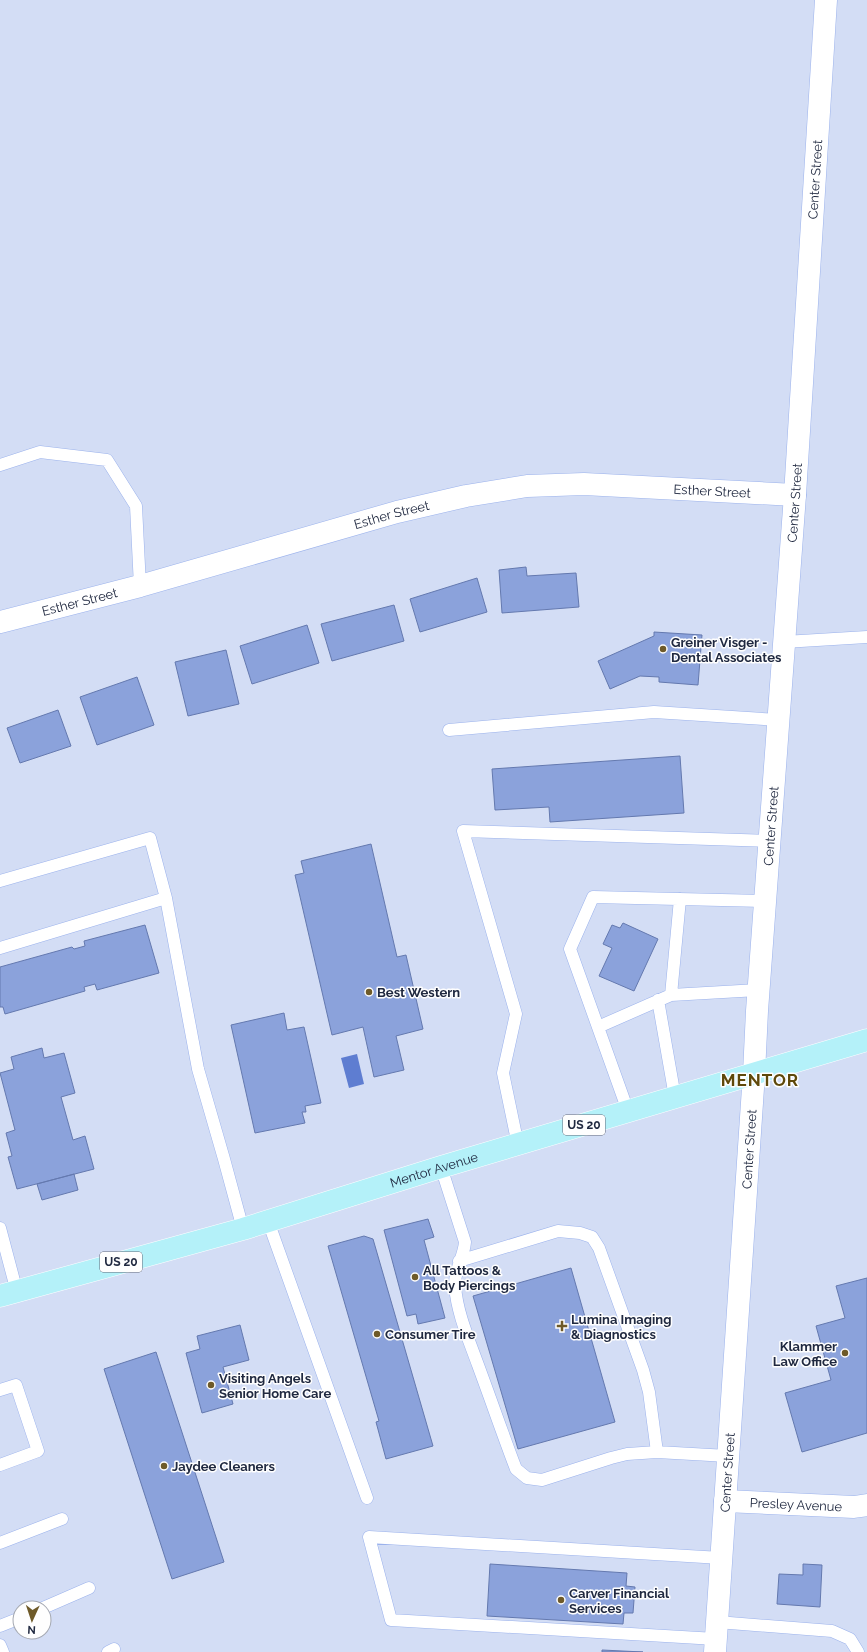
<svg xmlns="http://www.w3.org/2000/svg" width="867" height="1652" font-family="Raleway,sans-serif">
<rect width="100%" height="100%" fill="#d3ddf5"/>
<path fill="#5e7dd1" d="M357,1054L364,1084L349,1088L341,1058Z"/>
<path fill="#8ba2db" stroke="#6479af" d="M526,567L527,576L576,573L579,607L502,613L499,570Z
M477,578L487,612L420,632L410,599Z
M394,605L404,641L332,661L321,624Z
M307,625L319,663L252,684L240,646Z
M654,632L702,635L698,685L659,682V677L640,676L610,689L598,661L654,636Z
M226,650L239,704L188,716L175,662Z
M137,677L154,725L97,745L80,697Z
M58,710L71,746L20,763L7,728Z
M680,756L684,813L550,822L549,807L495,810L492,769Z
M371,844L397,957L406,955L423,1029L396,1036L404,1070L374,1077L363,1027L332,1035L295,875L304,873L301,861Z
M623,923L658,939L634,991L599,976L612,948L603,944L612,925L620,928Z
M145,925L159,973L97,990L95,984L84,987L85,991L5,1014L3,1007H0V967L72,947L74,949L85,946L84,941Z
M284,1013L287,1030L304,1027L321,1103L305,1106L306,1112H302L305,1123L255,1133L231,1025Z
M42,1048L44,1058L64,1053L75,1093L61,1097L73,1140L85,1136L94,1169L17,1189L8,1157L12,1156L6,1133L15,1130L0,1073L14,1069L11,1057Z
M74,1174L78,1190L42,1200L37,1184Z
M428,1219L434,1237L424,1240L445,1318L418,1324L416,1314L407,1316L384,1230Z
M364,1236L373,1239L433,1446L386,1459L376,1422L379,1421L328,1246Z
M571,1268L615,1422L518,1449L473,1296Z
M867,1278V1433L802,1452L785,1393L831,1380L816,1326L845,1318L836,1286Z
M240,1325L249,1360L223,1367L233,1404L202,1413L186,1353L200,1349L197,1336Z
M156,1352L224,1562L172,1579L104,1369Z
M490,1564L627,1573L626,1586L635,1587L633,1613H624L623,1624L487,1616Z
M803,1564L822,1565L820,1607L777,1604L779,1574L803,1575Z
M602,1650L643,1652H602Z"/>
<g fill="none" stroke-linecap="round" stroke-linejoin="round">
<g stroke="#9bb2ec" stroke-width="13">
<path id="lane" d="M0,465L40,452L107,460L136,506L140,586
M784,642L867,637
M449,730L654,712L778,720
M0,881L150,838L166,898L0,948
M166,898L198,1069L224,1159L243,1229
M671,995L758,990
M658,1000L675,1097
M598,1027L671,995L680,899
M628,1111L570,949L593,897L765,901
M518,1145L503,1073L516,1014L463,831L769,841
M441,1167L465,1242C464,1257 454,1270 455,1286C457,1313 469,1340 478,1365C491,1400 503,1435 516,1469L527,1478L542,1480L611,1458L627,1454L657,1452L728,1456
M268,1221L367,1498
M0,1228L17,1292
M459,1261L558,1231L580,1233L592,1237L599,1248L643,1370L649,1392L657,1452
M0,1390L16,1385L38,1451L0,1465
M0,1543L62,1519
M43,1608L89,1588
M717,1622L832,1631L850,1639L858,1652
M0,1626L20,1618
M716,1639L391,1620L369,1537L721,1558
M0,1645L3,1652
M108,1652L114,1649"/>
</g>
<g stroke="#9bb2ec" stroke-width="23">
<g id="street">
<path id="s1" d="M0,622L140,586L397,512L466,496L527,486L584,484L795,495"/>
<path id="s2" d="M725,1501L854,1507L867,1505"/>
</g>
</g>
<g stroke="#9bb2ec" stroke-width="23">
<g id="secondary">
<path id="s3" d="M715,1652L754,1073L757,1011L795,495L826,0"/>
</g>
</g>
<g stroke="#fff" stroke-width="23">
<g id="primary">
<path id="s4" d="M0,1296L243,1229L441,1167L867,1040"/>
</g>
</g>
<use href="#lane" stroke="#fff" stroke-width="12"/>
<use href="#street" stroke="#fff" stroke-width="22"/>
<use href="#secondary" stroke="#fff" stroke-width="22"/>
<use href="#primary" stroke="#b4f1f9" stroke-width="22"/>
</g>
<g fill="#6e5a29" stroke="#fefefe" stroke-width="1.5">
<circle cx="663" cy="649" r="4"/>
<circle cx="369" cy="992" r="4"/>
<circle cx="415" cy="1277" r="4"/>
<path d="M560 1320h4v4h4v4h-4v4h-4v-4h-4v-4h4z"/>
<circle cx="377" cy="1334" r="4"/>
<circle cx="845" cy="1353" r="4"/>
<circle cx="211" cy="1385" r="4"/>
<circle cx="164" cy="1466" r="4"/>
<circle cx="561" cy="1600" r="4"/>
</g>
<g text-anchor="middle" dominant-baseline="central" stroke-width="3" stroke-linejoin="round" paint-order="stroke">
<g fill="#fefefe" stroke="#636979" stroke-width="1">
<rect x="563" y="1115" width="42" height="20" rx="3"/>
<rect x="100" y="1252" width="42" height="20" rx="3"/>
</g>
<g font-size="12" font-weight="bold" fill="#202940">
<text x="584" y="1125">US 20</text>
<text x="121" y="1262">US 20</text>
</g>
<g font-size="13" fill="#202940" stroke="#fefefe">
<text stroke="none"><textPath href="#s3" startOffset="1476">Center Street</textPath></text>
<text stroke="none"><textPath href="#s1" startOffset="730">Esther Street</textPath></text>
<text stroke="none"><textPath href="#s3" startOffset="1152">Center Street</textPath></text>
<text stroke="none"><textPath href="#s1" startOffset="406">Esther Street</textPath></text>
<text stroke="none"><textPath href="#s1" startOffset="82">Esther Street</textPath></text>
<text stroke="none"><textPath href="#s3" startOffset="828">Center Street</textPath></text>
<text stroke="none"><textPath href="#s3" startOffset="504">Center Street</textPath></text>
<text stroke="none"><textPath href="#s4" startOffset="452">Mentor Avenue</textPath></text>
<text stroke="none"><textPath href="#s3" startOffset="180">Center Street</textPath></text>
<text stroke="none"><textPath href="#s2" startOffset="71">Presley Avenue</textPath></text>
</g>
<g font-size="13" font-weight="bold" fill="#202940" stroke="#fefefe" text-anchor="start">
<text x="671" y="642">Greiner Visger -<tspan x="671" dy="15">Dental Associates</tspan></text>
<text x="377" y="992">Best Western</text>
<text x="423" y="1270">All Tattoos &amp;<tspan x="423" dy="15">Body Piercings</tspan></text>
<text x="571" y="1319">Lumina Imaging<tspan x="571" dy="15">&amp; Diagnostics</tspan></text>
<text x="385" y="1334">Consumer Tire</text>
<text x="837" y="1346" text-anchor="end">Klammer<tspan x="837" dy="15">Law Office</tspan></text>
<text x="219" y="1378">Visiting Angels<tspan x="219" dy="15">Senior Home Care</tspan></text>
<text x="172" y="1466">Jaydee Cleaners</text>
<text x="569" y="1593">Carver Financial<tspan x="569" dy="15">Services</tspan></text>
</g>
<g font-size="17" font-weight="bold" letter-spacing="1" fill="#5f490b" stroke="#fefefe">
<text x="760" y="1080">MENTOR</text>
</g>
</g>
<g transform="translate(32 1620) rotate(183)"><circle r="19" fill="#fefefe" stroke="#a5a9b2"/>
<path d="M0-3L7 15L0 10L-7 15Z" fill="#6e5a29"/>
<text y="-6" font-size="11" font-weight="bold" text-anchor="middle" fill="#202940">N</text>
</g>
</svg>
